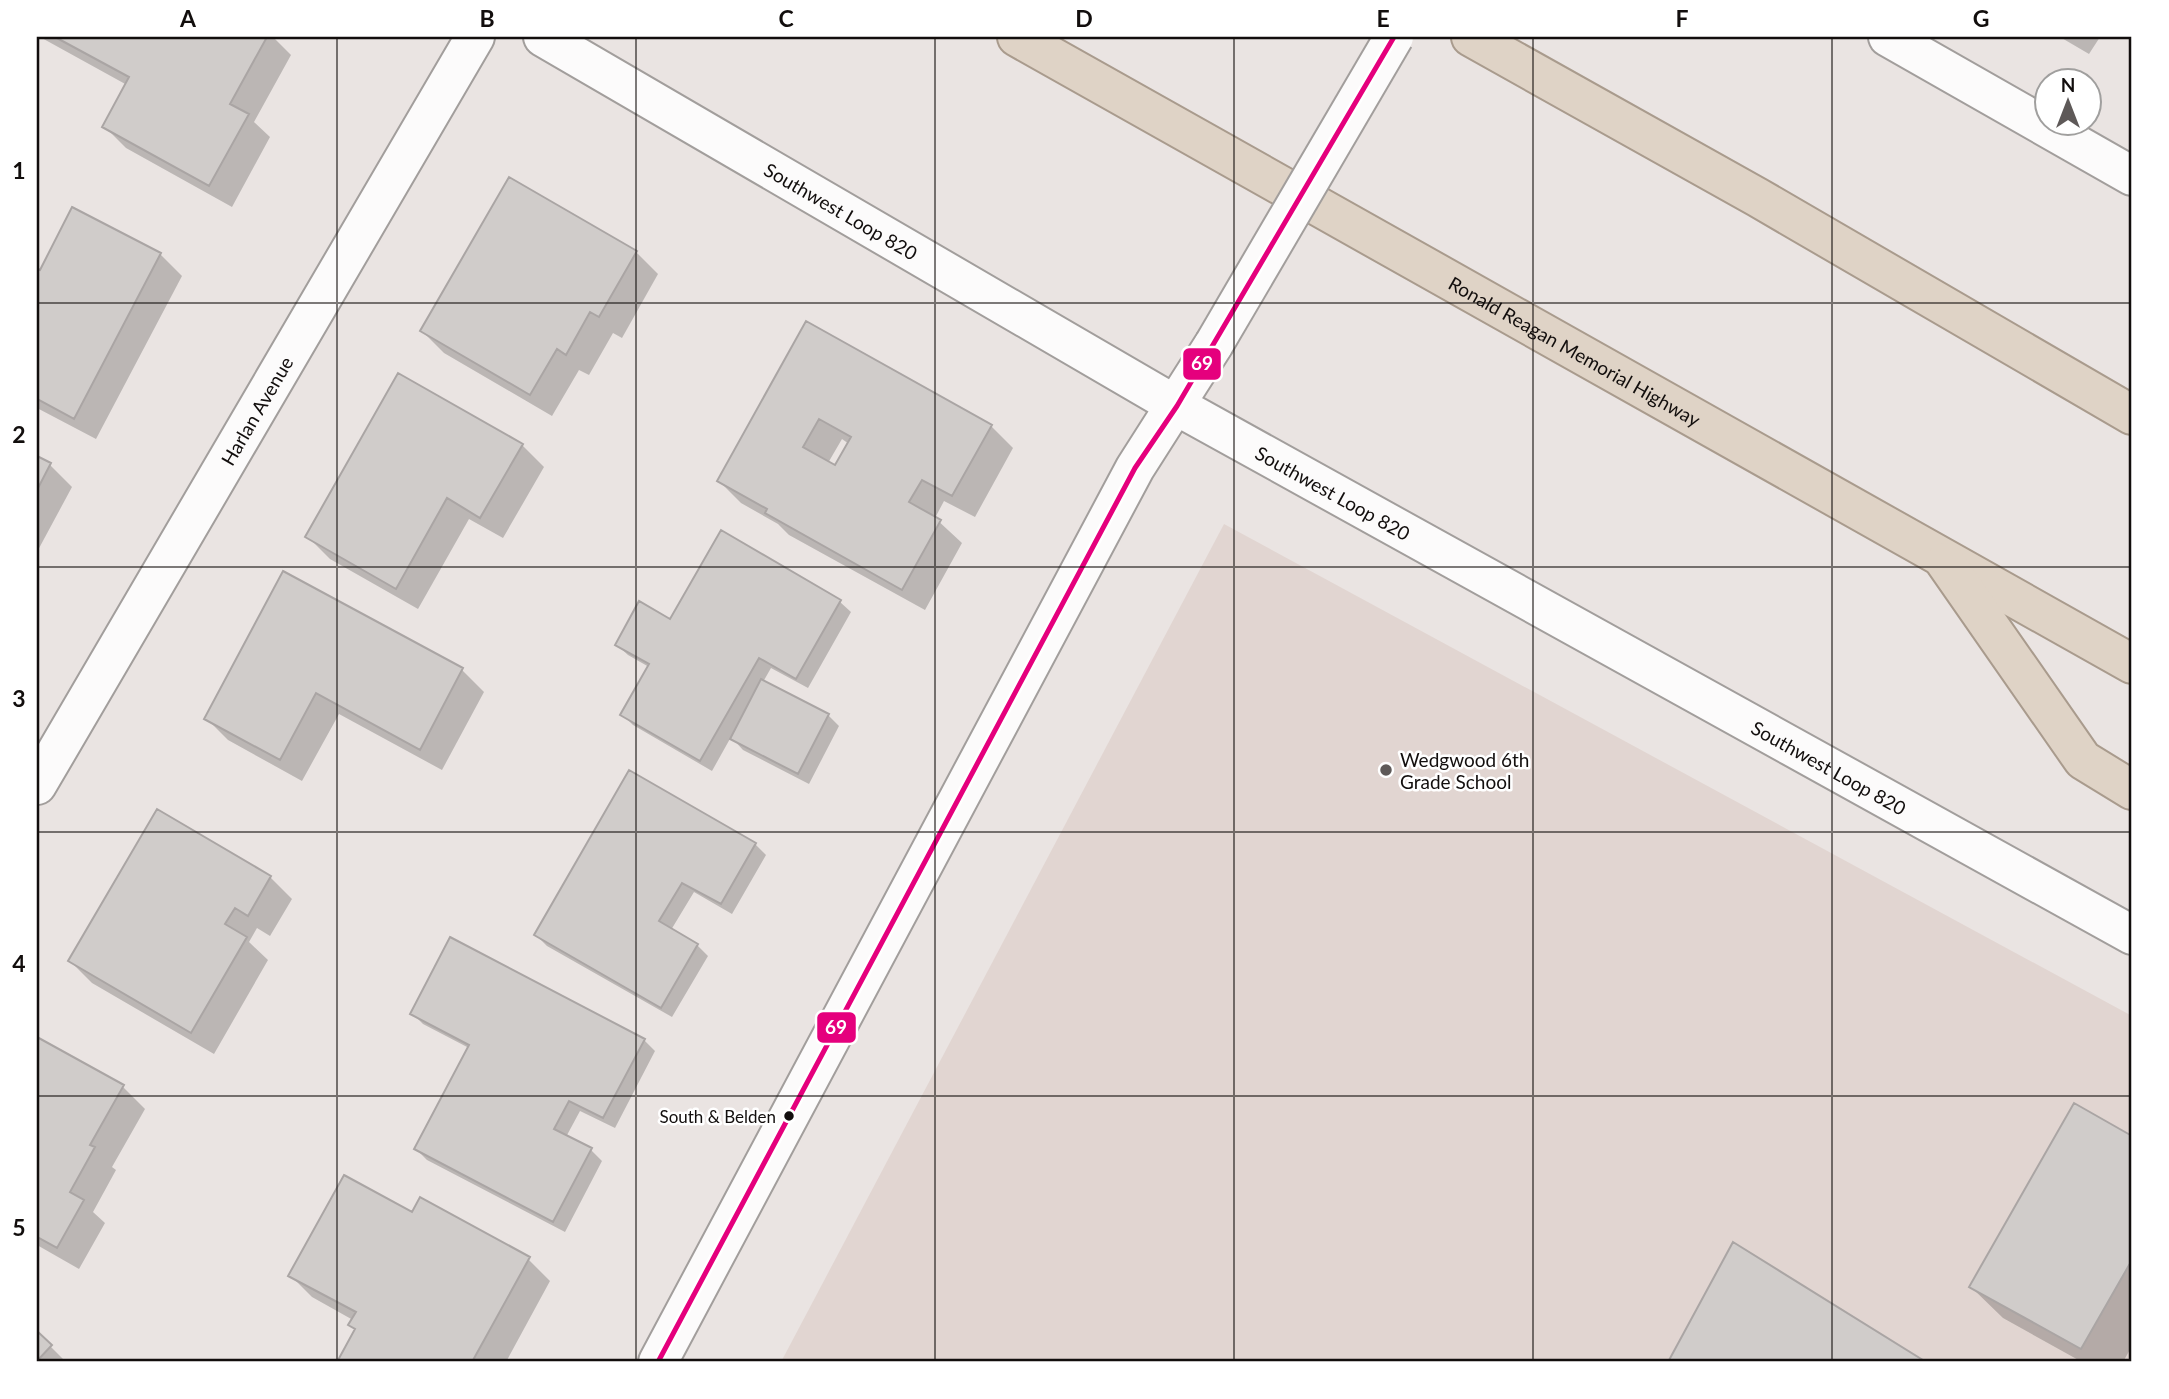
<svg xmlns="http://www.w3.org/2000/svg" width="2169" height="1399" font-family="Lato,sans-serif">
<rect width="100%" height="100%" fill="#eae4e2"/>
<path fill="#e1d5d1" d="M1224,524L2132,1016V1362H781Z"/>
<path fill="#0003" fill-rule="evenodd" d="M40,37H273L291,55L254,122L270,137L232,207L126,148L104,126L127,85Z
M2060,37H2100L2089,54Z
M636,252L658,274L622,338L613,333L589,375L579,370L552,416L444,353L422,331Z
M160,254L182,276L96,439L37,408V271Z
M807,323L991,426L1013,448L975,517L944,501L935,518L962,543L925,610L789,535L778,524L741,503L719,481ZM842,439L849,444L835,468L828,463Z
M522,445L544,467L503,538L469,519L418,609L330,559L308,537Z
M37,458L50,465L72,487L37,552Z
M721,533L840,602L851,612L808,688L771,668L763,682L828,715L839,726L809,784L743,750L731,737L712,771L633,725L622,714L649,667L628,655L617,645L670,621Z
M284,573L462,670L484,692L442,770L339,714L302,781L228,740L206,718Z
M755,844L766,855L732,914L694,892L671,930L697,945L708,956L672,1017L547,946L536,935Z
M270,877L292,899L270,936L257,928L249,942L268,960L214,1054L92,983L70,961Z
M412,1013L644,1040L655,1051L615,1128L580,1111L566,1137L591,1150L602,1161L565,1232L427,1160L416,1149L469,1048L423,1024Z
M37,1039L123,1087L145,1109L112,1167L116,1170L93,1212L105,1223L79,1269L37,1245Z
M2075,1105L2132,1138V1346L2123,1362H2082L2003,1318L1971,1287Z
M413,1215L528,1259L550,1281L506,1362H339L356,1330L350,1325L353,1320L312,1297L290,1275Z
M1733,1244L1923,1362H1670Z
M37,1333L66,1362H37Z"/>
<path fill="#d0ccca" stroke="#aaa5a4" stroke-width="2" fill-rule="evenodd" d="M55,37H267L230,104L249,114L209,186L102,127L129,77Z
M509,177L637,251L599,317L590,312L566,355L557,349L530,395L420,331Z
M72,207L161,253L74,419L37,399V269L40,270Z
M806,321L992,425L952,496L922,480L909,502L941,520L902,590L765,513L767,509L717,481ZM819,419L851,437L835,465L803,447Z
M398,373L523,444L480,518L447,498L396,589L305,537Z
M37,456L51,463L37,490Z
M721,530L841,600L796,679L759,658L700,761L620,715L649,664L615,645L639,601L670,619Z
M283,571L463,668L420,750L316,693L280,760L204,719Z
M761,679L829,714L798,774L730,739Z
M629,770L756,843L721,904L682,883L659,921L698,944L661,1008L534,935Z
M157,809L271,876L248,916L235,908L225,924L247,937L191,1033L68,961Z
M450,937L645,1039L603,1118L569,1101L554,1129L592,1148L553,1222L414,1149L469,1045L410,1014Z
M37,1037L124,1085L90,1145L95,1147L70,1192L84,1200L57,1248L37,1237Z
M2074,1103L2132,1136V1260L2081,1349L1969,1287Z
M344,1175L412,1212L420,1197L530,1257L472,1362H337L355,1329L348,1325L356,1312L288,1276Z
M1733,1242L1926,1362H1668Z
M37,1331L52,1345L37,1361Z"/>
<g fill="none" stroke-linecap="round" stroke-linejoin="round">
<g stroke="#a29e9c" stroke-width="42">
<g id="minor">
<path id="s1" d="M37,785L475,37"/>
</g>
</g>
<g stroke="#a29e9c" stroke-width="42">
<path id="tertiary" d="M658,1362L1135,468L1214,344"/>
</g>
<g stroke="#a29e9c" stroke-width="42">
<g id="secondary">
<path id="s2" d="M543,37L1177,406L2132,935"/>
<path d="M1888,37L2132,176"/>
</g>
</g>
<g stroke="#a99b8d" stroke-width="42">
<g id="motorway">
<path id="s3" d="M1017,37L2132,664"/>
<path d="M1471,37L1757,197L2132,415"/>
<path d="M1945,562L2083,760L2132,790"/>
</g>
</g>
<use href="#minor" stroke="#fcfbfb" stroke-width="38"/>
<use href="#tertiary" stroke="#fcfbfb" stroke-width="38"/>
<use href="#secondary" stroke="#fcfbfb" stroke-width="38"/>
<use href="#motorway" stroke="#dfd3c6" stroke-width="38"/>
<g stroke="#a29e9c" stroke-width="42" stroke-linecap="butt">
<path id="tertiary-bridge" d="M1214,344L1394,37"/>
</g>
<use href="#tertiary-bridge" stroke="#fcfbfb" stroke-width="38"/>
<g stroke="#fff" stroke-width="10">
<path id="bus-1" d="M658,1362L1135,468L1177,406L1394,37"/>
</g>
<use href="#bus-1" stroke="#e5007d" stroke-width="5"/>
</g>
<path fill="none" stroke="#120e0d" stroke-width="2" stroke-opacity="0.55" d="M337,37V1362M636,37V1362M935,37V1362M1234,37V1362M1533,37V1362M1832,37V1362M37,303H2132M37,567H2132M37,832H2132M37,1096H2132"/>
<circle fill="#5e5958" stroke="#fff" stroke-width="2.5" cx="1386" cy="770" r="7"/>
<circle fill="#120e0d" stroke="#fff" stroke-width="2.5" cx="789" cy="1116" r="6"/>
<g text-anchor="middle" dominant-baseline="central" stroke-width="5" stroke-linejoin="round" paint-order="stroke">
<g font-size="17" fill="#120e0d" stroke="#fff" text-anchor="end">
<text x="776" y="1116">South &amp; Belden</text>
</g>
<g font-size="19" fill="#120e0d" stroke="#fff">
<text stroke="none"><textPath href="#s2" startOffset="345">Southwest Loop 820</textPath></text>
<text stroke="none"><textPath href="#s3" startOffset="640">Ronald Reagan Memorial Highway</textPath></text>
<text stroke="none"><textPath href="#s1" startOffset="434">Harlan Avenue</textPath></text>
<text stroke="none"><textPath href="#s2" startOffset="912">Southwest Loop 820</textPath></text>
<text stroke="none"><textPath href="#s2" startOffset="1479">Southwest Loop 820</textPath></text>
</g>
<g font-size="19" fill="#120e0d" stroke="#fff" text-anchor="start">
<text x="1400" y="759">Wedgwood 6th<tspan x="1400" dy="22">Grade School</tspan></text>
</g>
</g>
<g stroke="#fff" stroke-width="2.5">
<rect x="1182" y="347" width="40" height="34" rx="7" fill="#e5007d"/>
<rect x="816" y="1011" width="41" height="33" rx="7" fill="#e5007d"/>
</g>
<g font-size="19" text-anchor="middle" font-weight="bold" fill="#fff">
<text x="1202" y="370">69</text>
<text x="836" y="1034">69</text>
</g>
<rect width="2169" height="1399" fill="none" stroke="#ffffff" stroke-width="77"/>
<g transform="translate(2068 102)"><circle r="33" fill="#ffffff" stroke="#a09f9e" stroke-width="2"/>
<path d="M0-5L12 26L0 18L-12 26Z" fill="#5e5958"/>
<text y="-10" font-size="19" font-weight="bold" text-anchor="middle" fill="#120e0d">N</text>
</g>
<rect x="38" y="38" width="2092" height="1322" fill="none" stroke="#120e0d" stroke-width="2.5"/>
<g font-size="23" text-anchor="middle" font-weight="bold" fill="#120e0d">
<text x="188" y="27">A</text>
<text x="487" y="27">B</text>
<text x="786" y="27">C</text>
<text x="1084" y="27">D</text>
<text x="1383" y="27">E</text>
<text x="1682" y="27">F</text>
<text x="1981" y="27">G</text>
<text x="19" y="179">1</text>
<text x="19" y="443">2</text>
<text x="19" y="707">3</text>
<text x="19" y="972">4</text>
<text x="19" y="1236">5</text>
</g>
</svg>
